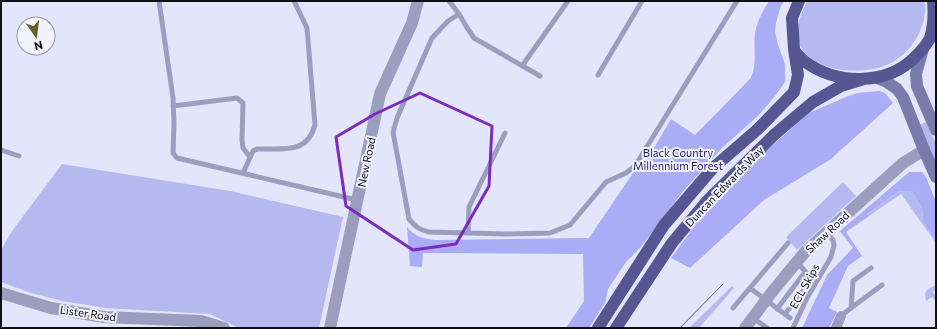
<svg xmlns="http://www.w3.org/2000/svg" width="937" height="329" font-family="Commissioner,sans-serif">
<rect width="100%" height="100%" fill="#e3e5fb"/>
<path fill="#b6b9f0" d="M807,1H924C927,11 924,21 920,31C914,45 903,57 889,64C865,76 808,73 799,42C795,28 801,14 807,1Z
M926,122L936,144V164L919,125Z
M62,164L230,191L343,217L319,328H239L210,314L105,308L62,301L31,293L1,282V250L12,231Z
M843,182L856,196L797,250L786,237Z
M899,191H912L922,208L923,222L936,241V243L901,194L869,216L867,214Z
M732,286L734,288L699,328H689Z
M933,286H936V290L933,292L936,296V302L932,297L926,301L925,294L927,290Z"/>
<path fill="#aaacf6" d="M769,1H784L780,8L776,23L775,32L778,45L785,64V82L775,96L759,115L722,148L685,189L640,248L626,262L608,289L605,303L589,328H566L584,301L583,254L423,253L422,267L410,266L407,227C415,237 424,239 436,240L589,238L633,173L647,160L671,119L695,135L750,79C758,64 753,49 755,33C757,21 763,11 769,1Z
M879,91L885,93L893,103L831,159L764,200L690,268L671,258L702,216L724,192L749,166L809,113L846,97L857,93Z
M909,172H922L926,177L936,202V241L923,222L922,208L912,191H899L867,214L869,216L846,232L862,256L848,266L829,308L837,312L829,328H802L827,275L853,248L840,231Z"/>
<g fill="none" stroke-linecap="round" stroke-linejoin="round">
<path stroke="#9c9ebf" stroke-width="5" d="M159,1L173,98L174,123L173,153L177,158L357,200
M449,1L459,14L466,26L474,38L540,76
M459,14L448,21L432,38L397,118L393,132L409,219C415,227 420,230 429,232L506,234L550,233L570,225L606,182L626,173L635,166L737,1
M522,66L568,1
M598,75L642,1
M173,106L237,98L243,103L242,140L243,148L250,157
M1,150L19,156
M243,173L253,151L257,149C282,148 307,155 315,125L307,28L294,1
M468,233L469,207L505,133
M750,288L790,318
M733,308L788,243
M851,308L882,285
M777,309L805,272
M785,314L803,291L810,277L797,262
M841,316L851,308L853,281L871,268
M753,318L767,328
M793,328L807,298L831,257L834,245L833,240L827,233"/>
<path stroke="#9c9ebf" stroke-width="10" d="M836,328L841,316"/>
<path stroke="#9c9ebf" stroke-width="12" d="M1,293L51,308L104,317L201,321L224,328
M330,328L380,94L412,23L418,1
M745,328L772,292L805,252L903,163L924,150"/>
<path stroke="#797baa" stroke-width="12" d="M923,49L916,74L917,86L936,130
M877,78L887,82L897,89L903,97L924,150L936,177"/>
<path stroke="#565693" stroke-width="12" d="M794,50C797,54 801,58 804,61C836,85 887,86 915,57C921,51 927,45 930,38C934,26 934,13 933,1
M598,328L664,225L713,168L758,129L794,92L798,75L794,49L792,18L799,1
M616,328L672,243L707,201L775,134L813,102L841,86L864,79"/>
<path stroke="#5a5a67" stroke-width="1" d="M680,328L723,284"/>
</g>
<path fill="none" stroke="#7b2cbf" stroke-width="3" stroke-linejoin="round" d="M420,93L492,126L489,186L456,244L413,250L346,206L336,137L375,114Z"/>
<g text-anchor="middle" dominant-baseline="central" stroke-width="4" stroke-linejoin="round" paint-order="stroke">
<g font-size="11" fill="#28186c" stroke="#f2f3fc">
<text x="678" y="152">Black Country<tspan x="678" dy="13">Millennium Forest</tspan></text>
</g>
<g font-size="11" fill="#0e0e15" stroke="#f2f3fc">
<text transform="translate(366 162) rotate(-78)">New Road</text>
<text transform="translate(724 186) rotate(-46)">Duncan Edwards Way</text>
<text transform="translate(827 232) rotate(-43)">Shaw Road</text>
<text transform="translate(804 286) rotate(-61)">ECL Skips</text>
<text transform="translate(88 313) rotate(8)">Lister Road</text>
</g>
</g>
<rect width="937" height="329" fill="none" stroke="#0e0e15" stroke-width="4"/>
<g transform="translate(36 36) rotate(166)"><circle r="19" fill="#f2f3fc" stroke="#9797a0"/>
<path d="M0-3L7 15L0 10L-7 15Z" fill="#655f2b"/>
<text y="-6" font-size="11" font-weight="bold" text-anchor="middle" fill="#0e0e15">N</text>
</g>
</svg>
